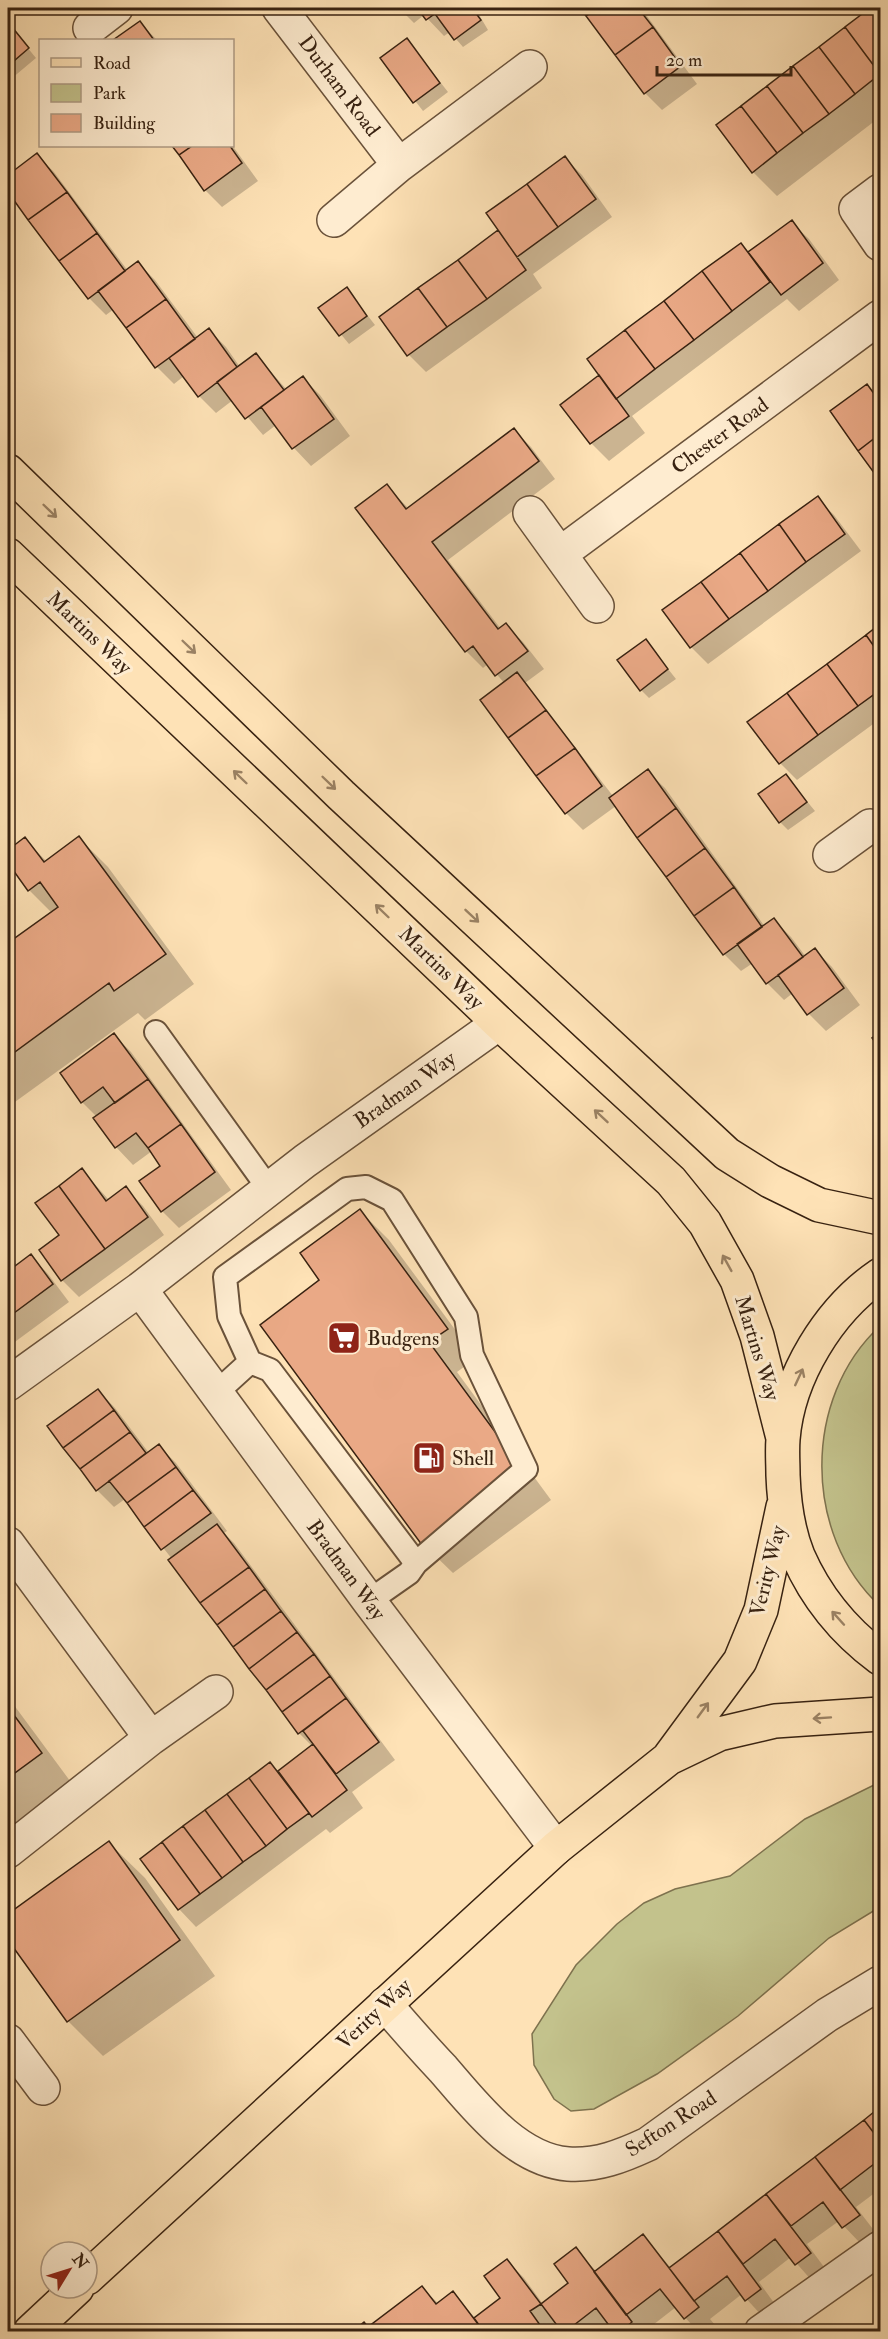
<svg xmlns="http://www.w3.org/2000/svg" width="888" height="2339" font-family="'IM FELL Double Pica',serif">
<rect width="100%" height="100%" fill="#fee2b6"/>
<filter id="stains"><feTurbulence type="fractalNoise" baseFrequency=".00333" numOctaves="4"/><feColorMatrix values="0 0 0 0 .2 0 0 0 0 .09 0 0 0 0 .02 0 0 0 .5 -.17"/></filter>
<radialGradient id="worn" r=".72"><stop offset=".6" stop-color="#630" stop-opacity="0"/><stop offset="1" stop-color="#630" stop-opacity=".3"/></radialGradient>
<path fill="#c3c28c" stroke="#7e724e" stroke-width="1.5" d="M880,1326V1606C803,1535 802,1398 880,1326Z
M880,1784V1907L829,1938L738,2016L657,2074L594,2109L571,2111L554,2099L534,2065L532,2034L576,1965L617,1924L644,1903L675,1889L730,1876L805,1819L874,1785Z"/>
<path fill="#0003" d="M399,8H475L488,30L463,47L450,32L444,36L424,15L414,23Z
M582,8H641L697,84L662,110L645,93Z
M870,9L880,20V117L777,196L753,172Z
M140,23L157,40H115Z
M8,24L36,58L11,79L8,76Z
M407,40L448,92L423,111L382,58Z
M232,145L258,181L222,207L205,190L173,146Z
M37,155L54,172L128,271L138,263L155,280L198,338L209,330L226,347L240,367L256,355L287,390L303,378L320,395L350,436L311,466L294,448L276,425L263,435L233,400L216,413L199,396L184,376L174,384L157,367L114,309L106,315L89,298L8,190V177Z
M565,158L582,175L612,217L533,274L542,288L426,372L409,355L381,317L500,231Z
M791,222L809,239L839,280L799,311L787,299L632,416L645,433L609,461L591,443L562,405L601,375L741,245L750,253Z
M347,289L375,325L349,344L320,309Z
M867,386L880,399V478L832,411Z
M514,430L531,447L555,479L448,560L501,629L506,625L523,642L544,669L525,683L613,796L647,771L665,788L765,927L774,920L791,937L806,957L815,950L832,967L860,1005L826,1031L809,1014L793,993L784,1000L767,983L753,963L741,971L724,954L616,806L583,830L566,813L505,684L488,664L483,668L466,651L387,486L409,509Z
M817,498L834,515L861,551L708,664L691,647Z
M880,626V719L797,780L780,763L750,722Z
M646,641L676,679L649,698L641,690Z
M786,776L815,811L788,830L780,822Z
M79,838L108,867L194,984L145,1020L138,1013L8,1107V945L52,913L29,890L8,860V852L25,839L47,862Z
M114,1035L131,1052L231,1190L179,1228L162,1211V1166L152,1151L133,1165L116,1147L95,1118L97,1117L82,1102L62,1073Z
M82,1170L109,1200L125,1188L143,1206L164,1235L79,1297L62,1280Z
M360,1211L389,1240L476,1358L457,1372L551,1500L453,1573L423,1544L321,1281Z
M8,1254L18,1266L31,1256L48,1274L69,1302L8,1347Z
M98,1390L115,1408L149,1453L159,1446L176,1463L227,1531L224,1533L234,1543L395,1760L352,1792L363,1808L330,1833L326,1829L196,1927L179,1909L142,1859L270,1764L279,1772L313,1747L299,1733L172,1559L125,1499L114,1507L97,1490Z
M8,1697L76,1789L8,1840Z
M109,1843L145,1878L215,1976L103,2056L68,2021L8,1937V1916Z
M880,2109V2189L856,2207L876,2233L861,2244L839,2221L807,2244L827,2271L813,2282L791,2257L759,2282L777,2307L763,2317L742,2294L710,2319L715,2325L707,2332H698L676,2307L644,2332H616L612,2326L605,2332H563L556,2322L546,2329L548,2332H355L369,2329L422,2288L439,2304L453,2293L476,2319L503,2298L507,2261L524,2278L543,2304L570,2283L575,2249L596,2271L643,2236L671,2268Z"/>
<path fill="#eaa986" stroke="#382211" stroke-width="1.5" d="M417,8H443L426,20Z
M443,8H472L481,20L454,40L435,14Z
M580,8H598L586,16Z
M598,8H638L653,27L615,55L586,16Z
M870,8L880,21V74L845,27Z
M140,21L154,40H113Z
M8,22L29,48L8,66Z
M653,27L681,66L644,94L615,55Z
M845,27L880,74L855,94L819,47Z
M407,38L440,83L413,103L380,58Z
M819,47L855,94L829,114L793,66Z
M793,66L829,114L803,133L767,86Z
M767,86L803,133L777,153L741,106Z
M741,106L777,153L752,173L716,125Z
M172,146H192L179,155Z
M192,146H230L242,163L204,191L179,155Z
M37,153L67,192L28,220L8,192V175Z
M565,156L596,199L558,227L527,184Z
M527,184L558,227L517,257L486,213Z
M67,192L97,233L59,261L28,220Z
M792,220L823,263L781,295L748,252Z
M498,230L526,270L487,299L458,260Z
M97,233L125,271L88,299L59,261Z
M741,243L770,282L732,311L702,271Z
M458,260L487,299L447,327L418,288Z
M138,261L166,299L126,328L98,291Z
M702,271L732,311L694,340L664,301Z
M347,287L367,316L339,336L318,308Z
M418,288L447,327L407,356L379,317Z
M166,299L195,339L155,368L126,328Z
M664,301L694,340L655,369L625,330Z
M209,328L237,367L198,397L169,358Z
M625,330L655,369L616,399L587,359Z
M256,353L284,390L245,419L217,382Z
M599,375L629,416L590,444L560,405Z
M303,376L334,419L292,449L261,407Z
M867,384L880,402V434L858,451L830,411Z
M514,428L539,461L432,542L498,629L506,623L528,651L495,676L473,646L465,652L355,508L387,484L406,509Z
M880,434V481L858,451Z
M818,496L845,534L806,562L779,524Z
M779,524L806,562L768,591L740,553Z
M740,553L768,591L729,619L701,582Z
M701,582L729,619L690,648L662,610Z
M880,624V655L866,635Z
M866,635L880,655V690L858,706L827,664Z
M646,639L668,669L640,691L617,660Z
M827,664L858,706L818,735L787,693Z
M517,672L546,710L508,738L480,700Z
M787,693L818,735L779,764L747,722Z
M546,710L575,748L536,776L508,738Z
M575,748L602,786L565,814L536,776Z
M648,769L676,808L637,838L609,798Z
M786,774L807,802L779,823L758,794Z
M676,808L705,848L666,877L637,838Z
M79,836L166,954L114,991L109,983L8,1057V943L58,907L40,882L28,891L8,863V850L25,837L44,862Z
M705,848L734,887L694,916L666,877Z
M734,887L762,927L723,955L694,916Z
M774,918L803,957L766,984L737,944Z
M815,948L844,988L807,1015L778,975Z
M880,1032V1049L872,1038Z
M114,1033L148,1079L115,1103L103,1087L81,1103L60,1073Z
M148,1079L181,1124L148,1148L136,1133L115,1148L93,1118Z
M181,1124L215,1172L161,1212L139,1181L160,1166L148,1148Z
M82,1168L106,1201L126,1186L148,1217L105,1249L59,1186Z
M59,1186L105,1249L61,1281L39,1250L59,1235L35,1203Z
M360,1209L448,1329L429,1342L523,1470L422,1545L260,1325L319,1280L300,1253Z
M31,1254L53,1284L10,1316L8,1313V1256L15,1266Z
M98,1389L114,1410L63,1448L47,1426Z
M114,1410L130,1432L80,1469L63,1448Z
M130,1432L146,1453L96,1491L80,1469Z
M159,1444L176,1467L127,1503L109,1481Z
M176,1467L193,1490L144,1527L127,1503Z
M193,1490L211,1513L161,1550L144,1527Z
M217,1524L249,1567L200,1603L168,1560Z
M249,1567L265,1589L217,1625L200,1603Z
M265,1589L281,1611L233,1647L217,1625Z
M281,1611L297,1632L249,1669L233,1647Z
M297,1632L314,1654L266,1690L249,1669Z
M314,1654L330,1676L282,1712L266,1690Z
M330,1676L346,1698L298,1734L282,1712Z
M346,1698L379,1742L336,1774L303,1731Z
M8,1707L42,1753L8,1778Z
M313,1744L347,1790L312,1817L278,1771Z
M270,1762L309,1813L287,1829L249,1778Z
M249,1778L287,1829L266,1846L227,1794Z
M227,1794L266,1846L243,1862L205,1810Z
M205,1810L243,1862L222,1878L183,1826Z
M183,1826L222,1878L200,1894L162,1842Z
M109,1841L180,1940L67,2022L8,1940V1914Z
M162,1842L200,1894L178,1910L140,1859Z
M880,2107V2141L864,2120Z
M864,2120L880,2141V2172L874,2164L840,2190L815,2157Z
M815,2157L860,2215L842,2228L823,2202L791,2226L766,2194Z
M766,2194L811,2253L795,2265L775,2239L743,2264L718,2231Z
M718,2231L761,2289L745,2301L727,2276L694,2301L669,2268Z
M643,2234L699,2307L684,2319L660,2289L626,2315L594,2272Z
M576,2247L632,2322L620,2332H614L596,2308L565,2332H562L541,2304L568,2283L554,2264Z
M507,2259L541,2304L530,2311L545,2332H484L474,2318L500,2298L484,2276Z
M422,2286L436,2304L453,2291L484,2332H372L368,2327Z
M364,2322L372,2332H352Z"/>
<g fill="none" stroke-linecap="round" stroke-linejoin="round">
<g stroke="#6a523a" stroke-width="26">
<path id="lane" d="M156,1032L269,1189
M250,1362L229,1316L225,1277L347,1189L366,1187L392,1200L466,1317L472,1355L526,1469L416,1563
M216,1393L250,1362L270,1370L416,1563L409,1573L369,1601"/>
</g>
<g stroke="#6a523a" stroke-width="36">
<path id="street" d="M279,8L399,165L530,67
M90,28L116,8
M880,191L856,209L880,244
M334,220L399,165
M530,513L597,606
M560,554L880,317
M830,855L870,826
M140,1289L369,1601L556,1848
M8,1384L140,1289L305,1161L499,1023
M8,1544L151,1738
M8,1851L151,1738L216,1692
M385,2004C404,2026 423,2048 443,2069C475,2106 516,2160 568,2164C597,2166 622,2156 648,2144L827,2015L880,1983
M8,2041L43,2088
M761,2332L880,2248"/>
</g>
<g stroke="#382211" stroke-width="36">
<path id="primary" d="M8,471L341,795L727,1154L770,1181L819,1205L880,1218
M8,555L499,1023L671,1181L705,1223L737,1280L757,1336L783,1438
M880,1275C829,1310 788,1376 783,1439C782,1451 783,1463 783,1475C784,1502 788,1531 798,1556C816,1597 845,1632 880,1658
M670,1756L740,1661L761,1610L783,1507
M87,2278L556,1848L669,1758L719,1734L775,1721L880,1714
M30,2332L77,2288"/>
</g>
<use href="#lane" stroke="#feecd0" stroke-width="22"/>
<use href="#street" stroke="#feecd0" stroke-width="33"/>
<use href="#primary" stroke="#fee2b6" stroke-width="33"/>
</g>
<defs><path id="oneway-shaft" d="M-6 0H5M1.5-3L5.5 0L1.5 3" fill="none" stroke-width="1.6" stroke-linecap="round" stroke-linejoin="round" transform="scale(1.5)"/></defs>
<g stroke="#9b8264">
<use href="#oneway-shaft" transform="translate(50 511) rotate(44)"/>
<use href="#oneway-shaft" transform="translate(189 647) rotate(44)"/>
<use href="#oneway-shaft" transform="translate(240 777) rotate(-136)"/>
<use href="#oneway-shaft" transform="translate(329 783) rotate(44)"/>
<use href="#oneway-shaft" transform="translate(382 911) rotate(-136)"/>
<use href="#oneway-shaft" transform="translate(472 916) rotate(43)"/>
<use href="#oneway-shaft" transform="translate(601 1116) rotate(-137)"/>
<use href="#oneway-shaft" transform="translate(727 1263) rotate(-119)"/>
<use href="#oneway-shaft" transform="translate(799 1377) rotate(-65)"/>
<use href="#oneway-shaft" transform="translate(838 1618) rotate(-132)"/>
<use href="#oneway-shaft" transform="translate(703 1710) rotate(-54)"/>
<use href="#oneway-shaft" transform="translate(822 1718) rotate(176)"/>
</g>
<defs>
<g id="supermarket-square" transform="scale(1.725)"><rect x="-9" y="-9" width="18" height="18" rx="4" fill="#8f2418" stroke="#feecd0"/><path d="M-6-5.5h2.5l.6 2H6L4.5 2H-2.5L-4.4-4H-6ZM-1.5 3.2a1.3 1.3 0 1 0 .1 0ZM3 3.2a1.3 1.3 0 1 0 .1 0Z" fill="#fff"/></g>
<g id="fuel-square" transform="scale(1.725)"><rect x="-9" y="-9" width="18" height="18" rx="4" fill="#8f2418" stroke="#feecd0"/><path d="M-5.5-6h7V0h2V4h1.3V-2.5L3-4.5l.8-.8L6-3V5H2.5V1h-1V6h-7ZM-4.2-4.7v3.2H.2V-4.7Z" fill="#fff"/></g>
</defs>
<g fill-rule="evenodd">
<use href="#supermarket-square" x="344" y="1338"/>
<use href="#fuel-square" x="429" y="1458"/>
</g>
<g text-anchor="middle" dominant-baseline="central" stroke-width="6" stroke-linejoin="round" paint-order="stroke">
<g font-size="21" fill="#382211" stroke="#feecd0">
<text transform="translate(339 86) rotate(53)">Durham Road</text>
<text transform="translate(720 436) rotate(-36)">Chester Road</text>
<text transform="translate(89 633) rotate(44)">Martins Way</text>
<text transform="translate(441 968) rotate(44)">Martins Way</text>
<text transform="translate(405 1090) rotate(-35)">Bradman Way</text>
<text transform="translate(757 1348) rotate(73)">Martins Way</text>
<text transform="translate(346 1570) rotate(54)">Bradman Way</text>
<text transform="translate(768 1571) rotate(-76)">Verity Way</text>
<text transform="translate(374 2014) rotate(-43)">Verity Way</text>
<text transform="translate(671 2124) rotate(-33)">Sefton Road</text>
</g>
<g font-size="21" fill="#382211" stroke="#feecd0" text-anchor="start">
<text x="367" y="1338">Budgens</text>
<text x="452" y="1458">Shell</text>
</g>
</g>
<rect width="888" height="2339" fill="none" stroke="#fee2b6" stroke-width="30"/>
<rect x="9" y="9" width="870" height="2321" fill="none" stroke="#382211" stroke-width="3"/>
<rect x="15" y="15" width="858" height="2309" fill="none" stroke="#382211" stroke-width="1.5"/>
<rect x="39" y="39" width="195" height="108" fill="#feecd0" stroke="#af9b84" stroke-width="1.5"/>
<rect x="51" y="58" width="30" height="9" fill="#fee2b6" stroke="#af9b84" stroke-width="1.5"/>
<text x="93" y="69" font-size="18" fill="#382211">Road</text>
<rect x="51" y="84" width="30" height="18" fill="#c3c28c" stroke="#af9b84" stroke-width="1.5"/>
<text x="93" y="99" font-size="18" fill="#382211">Park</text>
<rect x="51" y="114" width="30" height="18" fill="#eaa986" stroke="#af9b84" stroke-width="1.5"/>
<text x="93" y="129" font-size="18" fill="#382211">Building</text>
<g transform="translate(69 2270) rotate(52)"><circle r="28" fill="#feecd0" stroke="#af9b84" stroke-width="1.5"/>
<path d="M0-4.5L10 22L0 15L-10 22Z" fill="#8f2418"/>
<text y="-9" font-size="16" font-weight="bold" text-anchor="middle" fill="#382211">N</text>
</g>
<path d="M657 66v9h134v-9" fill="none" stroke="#382211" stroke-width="3"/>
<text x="666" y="66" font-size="18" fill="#382211" stroke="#feecd0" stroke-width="4.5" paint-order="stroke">20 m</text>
<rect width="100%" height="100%" filter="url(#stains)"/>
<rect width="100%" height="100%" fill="url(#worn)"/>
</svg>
